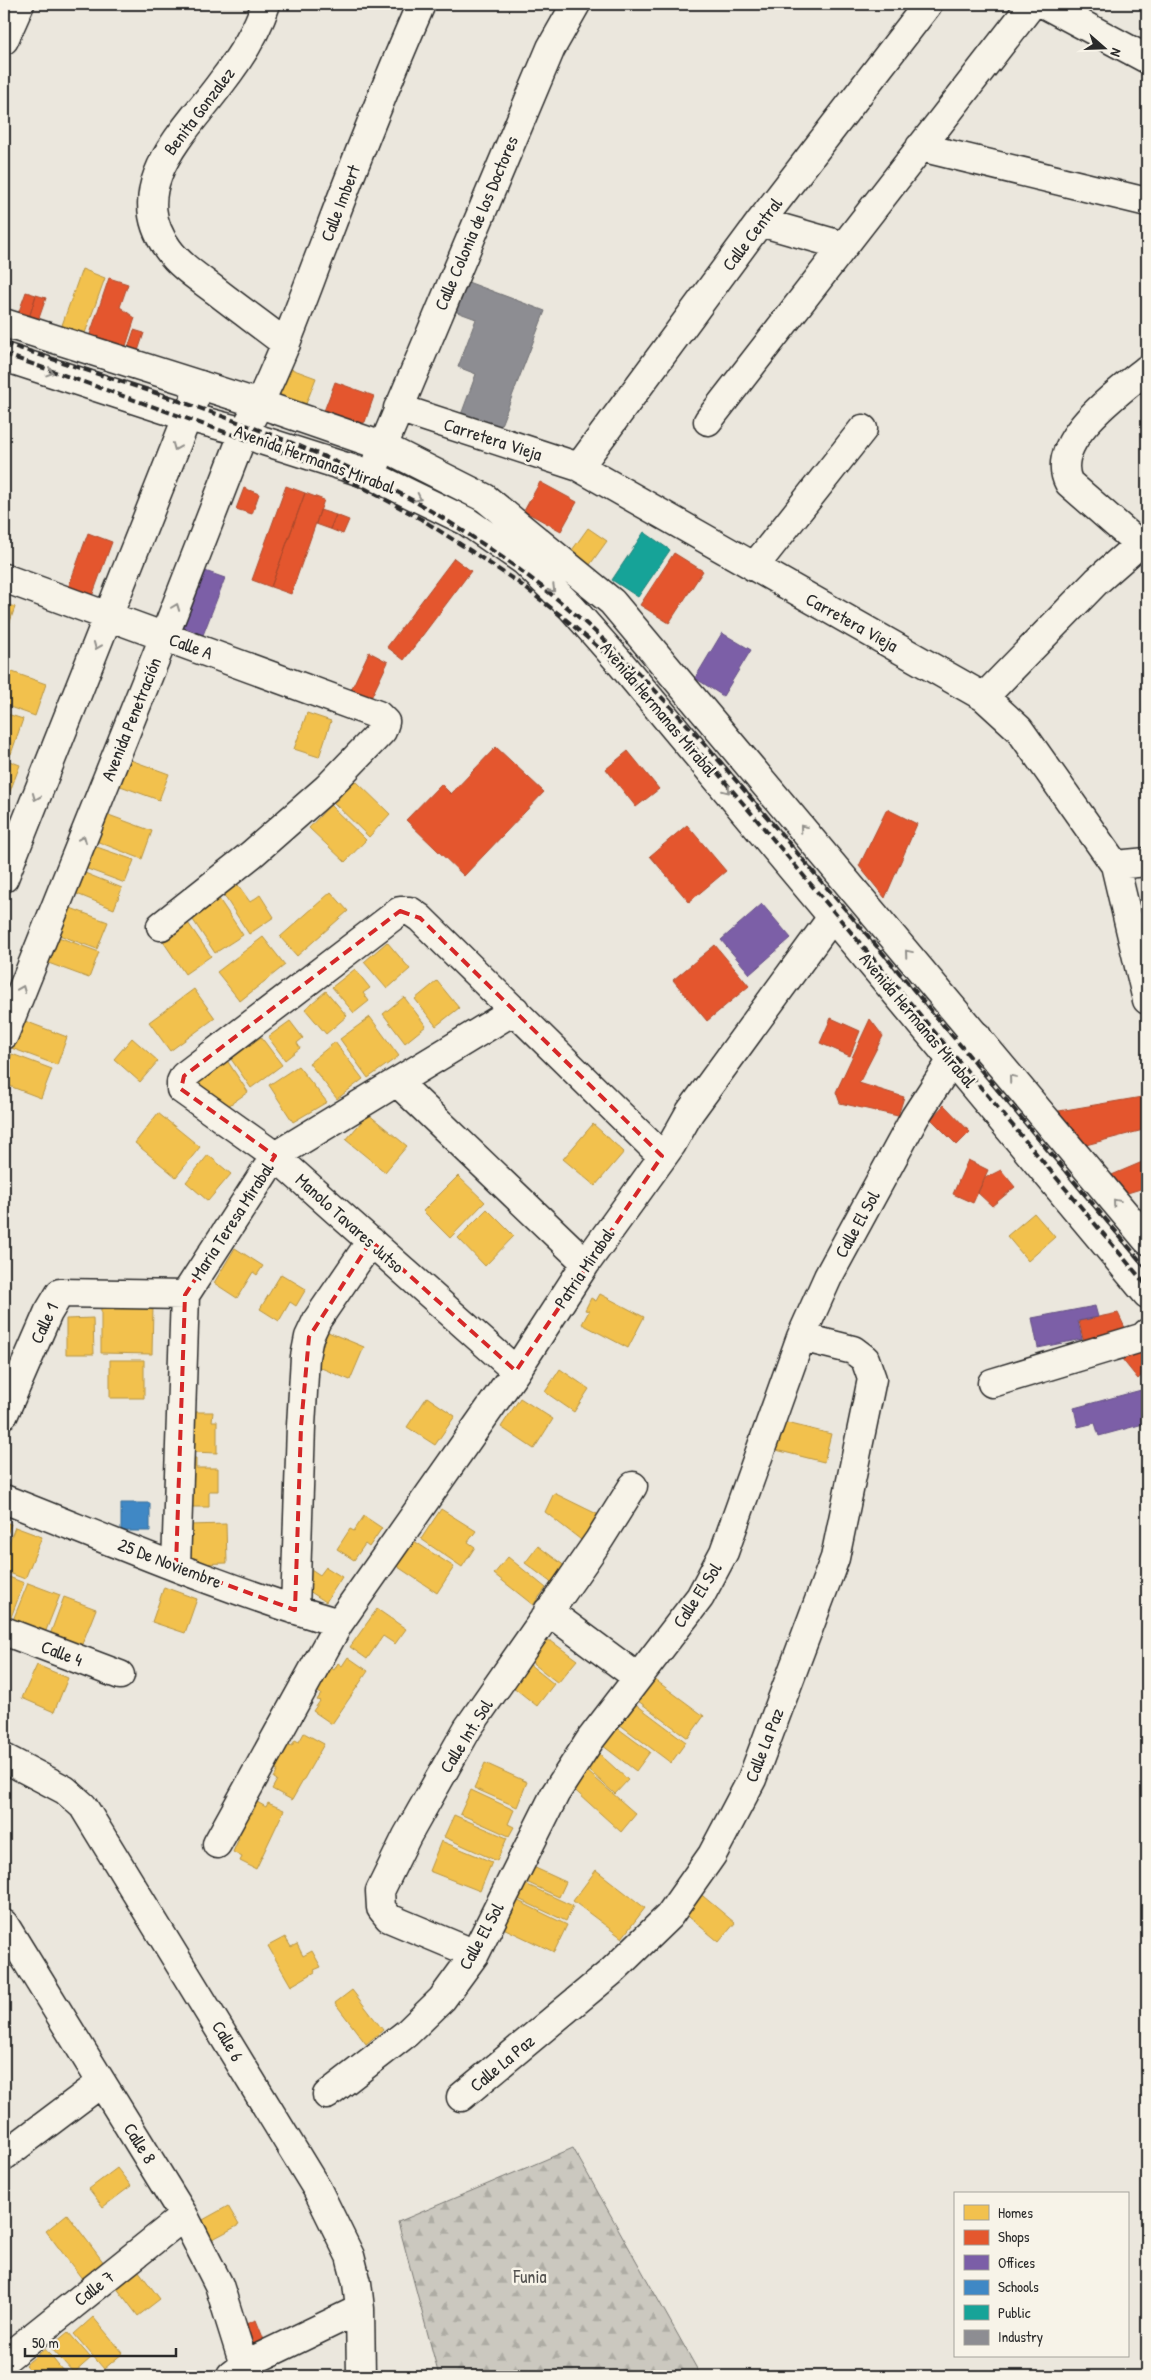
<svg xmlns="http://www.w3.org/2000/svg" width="1151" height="2380" font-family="'Patrick Hand',sans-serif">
<defs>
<pattern id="forest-firs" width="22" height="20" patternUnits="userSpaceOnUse" patternTransform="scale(1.25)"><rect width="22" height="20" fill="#cbc8bf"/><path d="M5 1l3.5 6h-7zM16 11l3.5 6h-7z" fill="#aeaca4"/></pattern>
</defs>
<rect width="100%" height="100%" fill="#ebe7dd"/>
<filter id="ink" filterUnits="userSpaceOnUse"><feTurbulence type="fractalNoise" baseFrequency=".02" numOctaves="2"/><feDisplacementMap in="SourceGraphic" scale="10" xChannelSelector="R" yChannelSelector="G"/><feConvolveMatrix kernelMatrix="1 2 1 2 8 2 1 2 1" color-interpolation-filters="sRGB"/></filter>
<g filter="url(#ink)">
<path fill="url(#forest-firs)" stroke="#7b7a75" d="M573,2148L701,2376H439L398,2222Z"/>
<path fill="#f2c14e" stroke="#b69444" d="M82,269L105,278L84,336L61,328Z
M286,367L316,378L304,409L274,397Z
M588,528L607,541L589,566L570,553Z
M4,603L15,607L4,639Z
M4,669L46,684L35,716L4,705Z
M4,713L23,719L11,754L4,751Z
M307,713L331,721L319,757L294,749Z
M125,758L169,774L159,800L115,784Z
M4,759L20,765L6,802L4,801Z
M355,780L390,814L369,837L333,802Z
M330,805L366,840L345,862L309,828Z
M106,814L152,831L142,859L96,841Z
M91,845L134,860L125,883L82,867Z
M80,871L122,888L114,909L72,892Z
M238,885L250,902L260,895L274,917L249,934L223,894Z
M331,892L348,911L297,956L280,937Z
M219,899L243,935L215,953L191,917Z
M65,906L108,922L97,949L54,933Z
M186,920L211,956L185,974L160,937Z
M53,935L99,952L89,978L43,961Z
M263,937L285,965L240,1001L217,972Z
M387,942L410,969L387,989L364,962Z
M355,969L370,988L363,993L369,1001L354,1013L332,987Z
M437,981L459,1008L436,1026L415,999Z
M194,989L215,1018L170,1051L149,1022Z
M326,991L347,1016L326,1034L305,1009Z
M404,997L426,1026L405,1043L383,1014Z
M370,1017L399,1056L368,1078L340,1039Z
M17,1018L67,1037L57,1065L6,1046Z
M290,1021L303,1038L297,1043L300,1048L285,1060L268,1037Z
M261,1037L282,1065L251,1088L231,1059Z
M132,1038L158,1061L140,1082L114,1059Z
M335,1042L363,1079L337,1099L309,1063Z
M12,1054L52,1069L41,1098L4,1084V1076Z
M226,1059L248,1092L218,1113L188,1088Z
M298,1066L327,1102L293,1122L269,1085Z
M158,1113L200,1147L176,1177L135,1143Z
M368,1114L407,1146L385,1172L346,1140Z
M593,1124L624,1152L595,1186L563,1159Z
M208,1155L231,1174L208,1201L186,1182Z
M458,1176L485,1202L450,1238L423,1211Z
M487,1209L514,1236L485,1266L458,1238Z
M1034,1213L1055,1237L1028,1261L1007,1236Z
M235,1248L263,1266L257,1275L253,1272L237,1298L214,1283Z
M281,1274L306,1289L296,1306L290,1302L279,1321L260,1309Z
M600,1294L644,1317L628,1348L582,1324L589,1311L585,1310L591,1298L596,1301Z
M101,1307H153L152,1354L101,1353Z
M93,1318L94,1354H66V1319Z
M328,1332L364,1347L350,1380L314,1365Z
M110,1360H144V1398H110Z
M560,1369L589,1389L574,1412L545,1392Z
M427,1397L455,1416L435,1445L407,1427Z
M520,1398L553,1419L534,1449L501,1427Z
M187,1412H213L212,1421H217V1453L192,1452Z
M779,1421L831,1434L824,1462L772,1449Z
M186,1458H196V1468H218V1491H209V1507H186Z
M554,1493L599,1515L585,1543L545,1512Z
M441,1509L476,1531L468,1542L475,1547L462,1567L421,1539Z
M364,1516L382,1528L369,1547L365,1544L354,1560L337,1549L350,1529L354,1531Z
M4,1522L11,1524L4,1542Z
M226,1524L227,1563L190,1564L188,1525Z
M15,1527L42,1537L25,1579L4,1571V1555Z
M411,1539L454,1567L437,1593L395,1565Z
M538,1546L566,1567L553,1584L525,1563Z
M508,1557L546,1588L533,1605L494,1574Z
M326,1567L342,1577L326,1602L300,1585L311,1569L320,1575Z
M4,1575L24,1583L8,1625L4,1623Z
M28,1583L60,1595L43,1638L11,1625Z
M164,1587L197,1599L185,1633L152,1622Z
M64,1597L96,1609L79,1652L48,1640Z
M377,1609L406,1629L395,1644L383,1636L367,1659L350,1647Z
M539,1640L551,1641L577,1660L558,1683L525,1657Z
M348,1657L368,1671L332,1724L313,1711L320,1701L317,1700L321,1694L315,1690L330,1667L334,1670L338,1663L342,1666Z
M529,1664L554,1684L537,1706L512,1686Z
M37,1665L68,1678L54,1712L22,1698Z
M650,1676L704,1716L688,1738L634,1698Z
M634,1703L686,1742L671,1763L619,1724Z
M612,1724L650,1752L636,1771L598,1742Z
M304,1733L324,1744L292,1800L272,1789L277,1780L274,1778L278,1770L273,1768L287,1744L292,1746L295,1740L299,1742Z
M593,1748L628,1780L615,1794L580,1762Z
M485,1763L527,1782L517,1807L474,1788Z
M579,1764L636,1814L621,1832L569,1785Z
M471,1790L514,1810L508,1824L514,1827L509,1836L460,1814Z
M257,1802L266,1807L268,1803L284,1810L256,1869L240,1861L242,1857L233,1852L239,1838L235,1836L247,1812L252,1814Z
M454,1815L507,1838L497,1861L444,1837Z
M441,1841L492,1862L480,1891L429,1871Z
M531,1866L566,1882L559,1897L524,1881Z
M596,1870L645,1908L622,1938L573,1901Z
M521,1882L573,1906L566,1921L514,1897Z
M697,1891L735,1923L719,1942L683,1912Z
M512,1898L567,1925L554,1952L499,1926Z
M285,1937L291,1947L297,1944L303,1956L312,1951L321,1967L314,1970L315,1972L291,1986L268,1946Z
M352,1990L383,2030L366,2044L335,2003Z
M117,2168L131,2186L103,2207L89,2189Z
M228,2206L239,2225L211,2240L201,2221Z
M67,2214L104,2263L83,2280L46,2231Z
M138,2270L160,2299L138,2316L116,2287Z
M93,2317L123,2353L104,2369L74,2334Z
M68,2332L91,2358L74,2373L50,2347Z
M45,2349L67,2376H35L25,2365Z"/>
<path fill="#e4572e" stroke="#ac4a2d" d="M109,278L128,284L120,307L135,318L125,349L89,337Z
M26,292L36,295L29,318L18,314Z
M36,295L46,298L38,321L29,318Z
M134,330L144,333L137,354L127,351Z
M335,382L374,396L365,422L358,424L324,411Z
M540,482L577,502L561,531L524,511Z
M286,486L305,493L271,587L252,580Z
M244,488L259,494L252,514L236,509Z
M305,493L324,500L291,594L271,587Z
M320,510L336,515L330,529L316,524Z
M336,515L349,520L343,534L330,529Z
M88,533L112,542L91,599L67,591Z
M674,553L703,571L669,623L640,605Z
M454,558L471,571L404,660L387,647Z
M369,652L388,662L370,700L351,690Z
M496,747L544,792L464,876L406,820L441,784L451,794Z
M628,751L659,789L636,807L606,769Z
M887,809L917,824L885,898L859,866Z
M687,825L726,871L689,902L650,856Z
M715,945L749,986L707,1021L673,980Z
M831,1018L860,1031L850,1056L820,1043Z
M870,1019L883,1036L859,1083L904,1097L898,1116L840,1103L836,1092Z
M1142,1097L1147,1115V1129L1082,1146L1053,1112Z
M944,1105L970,1132L957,1145L931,1119Z
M968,1160L988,1170L973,1203L953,1194Z
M1147,1160V1187L1121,1195L1107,1177Z
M1001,1170L1015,1187L992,1206L978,1193L985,1178Z
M1147,1208V1222L1141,1212Z
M1118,1313L1126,1330L1083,1339L1079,1321Z
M1142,1344L1147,1351V1371L1138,1379L1122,1359Z
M256,2320L266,2345L248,2352L238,2327Z"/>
<path fill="#7b5ea7" stroke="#634f82" d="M205,571L225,578L203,635L183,628Z
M722,633L751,650L723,696L695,678Z
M762,904L791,938L750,974L721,940Z
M1095,1306L1098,1317L1078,1321L1082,1339L1038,1348L1032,1318Z
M1145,1389L1147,1423L1099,1436L1095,1423L1078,1427L1074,1408Z"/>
<path fill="#3f88c5" stroke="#396c97" d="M121,1503H150V1531H121Z"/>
<path fill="#17a398" stroke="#1d7f77" d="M644,532L670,550L638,597L612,580Z"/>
<path fill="#8d8d92" stroke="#707073" d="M460,279L545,311L496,438L458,423L476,374L458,367L476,319L449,309Z"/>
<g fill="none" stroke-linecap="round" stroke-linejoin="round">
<g stroke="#2b2b2b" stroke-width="31">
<path id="minor" d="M266,4C257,31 239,60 221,83C187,130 122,186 168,249C180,266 199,278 216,291C239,309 263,326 286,344
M1044,4L1147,59
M4,40L20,4
M920,147L1147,202
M760,222L844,246
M398,408L579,467L984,697L1019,729L1115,865L1147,1000
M708,421L1032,4
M579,467L760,222L928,4
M371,475L551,48L576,4
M1139,544L1069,483C1047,442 1120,391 1147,369
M754,567L863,429
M4,578L378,715L385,722L382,731L327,788L252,854L161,926
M984,697L1097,581L1139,544L1147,541
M1115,865L1147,862
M4,878L200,385
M4,1035L164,637L244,432C277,373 299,309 323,247C354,165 386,84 421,4
M397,1082L586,1263
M516,1371L275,1156L181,1089V1082L184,1076L400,911H410L420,918L662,1156
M992,1383L1144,1337L1147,1333
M4,1414L48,1313L60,1293L185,1295
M4,1499C114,1542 224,1590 339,1623
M176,1566L185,1295L275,1156L515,1010
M295,1610L301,1426L305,1357L309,1337L317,1320L371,1241
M548,1611L637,1677
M4,1631L120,1675
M4,1758L65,1790L83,1806L317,2189L350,2256L357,2283L360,2309L361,2376
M217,1844L339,1623L516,1371L586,1263L672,1144L690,1112L833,916
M4,1924L184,2216L219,2285L244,2365L242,2376
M475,1954L389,1918L381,1908L380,1891L407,1836L468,1728L599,1540L633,1486
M327,2095L407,2033L442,1999L475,1954L555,1794L590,1740L700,1597L724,1552L801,1337L828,1277L915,1117L952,1060L977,1036
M461,2097L611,1972L669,1916L712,1855L752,1779L835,1558L872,1379L865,1359L853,1350L801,1337
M4,2156L101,2083
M4,2360L184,2216
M231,2375L244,2365L360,2309"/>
</g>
<g stroke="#2b2b2b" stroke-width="31">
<path id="major" d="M4,323L260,404L382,446L485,498L612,602L1147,1240
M4,357L188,417L244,432L261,440L371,475L466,521L524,561L572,608L622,665L1147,1294"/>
</g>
<use href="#minor" stroke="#f7f3e8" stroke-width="28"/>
<use href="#major" stroke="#f7f3e8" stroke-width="28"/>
<path stroke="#2b2b2b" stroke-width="4" stroke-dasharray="8 4" stroke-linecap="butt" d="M4,343C154,394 310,436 446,520C484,544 522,570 557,599C654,677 740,786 821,881C931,1009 1039,1139 1147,1269
M4,354L304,460L366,489L421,519L471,551L519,583L564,618L605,653L711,765L1147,1286"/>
</g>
<defs><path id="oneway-chevron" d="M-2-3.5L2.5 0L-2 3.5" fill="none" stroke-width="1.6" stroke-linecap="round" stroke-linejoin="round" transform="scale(1.25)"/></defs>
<g stroke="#918f8a">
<use href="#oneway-chevron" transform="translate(50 372) rotate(18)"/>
<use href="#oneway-chevron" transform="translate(176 447) rotate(112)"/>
<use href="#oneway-chevron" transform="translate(418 498) rotate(26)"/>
<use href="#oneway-chevron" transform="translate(552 589) rotate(45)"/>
<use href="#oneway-chevron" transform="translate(176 607) rotate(-69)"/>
<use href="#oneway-chevron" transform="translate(97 646) rotate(112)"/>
<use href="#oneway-chevron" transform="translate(727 790) rotate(51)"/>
<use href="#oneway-chevron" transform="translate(36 797) rotate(112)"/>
<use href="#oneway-chevron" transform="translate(803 828) rotate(-130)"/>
<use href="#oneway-chevron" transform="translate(83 839) rotate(-68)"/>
<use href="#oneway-chevron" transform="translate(908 953) rotate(-130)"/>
<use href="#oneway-chevron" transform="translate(22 989) rotate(-68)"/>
<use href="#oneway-chevron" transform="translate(1012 1078) rotate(-130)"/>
<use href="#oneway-chevron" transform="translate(1116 1202) rotate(-130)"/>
</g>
</g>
<path fill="none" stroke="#d62828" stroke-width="4" stroke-dasharray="10 6" stroke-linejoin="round" d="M400,911L420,918L662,1156L516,1371L371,1241L309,1337L301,1426L295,1610L176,1566L185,1295L275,1156L181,1089L184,1076Z"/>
<g text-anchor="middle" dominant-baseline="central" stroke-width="5" stroke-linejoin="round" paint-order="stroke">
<g font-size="18" fill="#2b2b2b" stroke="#f7f3e8">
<text transform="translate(199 111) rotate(-53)">Benita Gonzalez</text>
<text transform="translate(340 203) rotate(-69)">Calle Imbert</text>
<text transform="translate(476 223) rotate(-67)">Calle Colonia de los Doctores</text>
<text transform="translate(752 234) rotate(-53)">Calle Central</text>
<text transform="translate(493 439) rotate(18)">Carretera Vieja</text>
<text transform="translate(315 459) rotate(20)">Avenida Hermanas Mirabal</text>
<text transform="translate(852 622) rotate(29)">Carretera Vieja</text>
<text transform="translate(191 646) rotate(20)">Calle A</text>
<text transform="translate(659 709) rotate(50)">Avenida Hermanas Mirabal</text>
<text transform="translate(131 719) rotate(-68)">Avenida Penetración</text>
<text transform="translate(918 1020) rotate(50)">Avenida Hermanas Mirabal</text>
<text transform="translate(232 1221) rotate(-57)">Maria Teresa Mirabal</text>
<text transform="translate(350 1223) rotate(42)">Manolo Tavares Jutso</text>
<text transform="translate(857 1224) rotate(-61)">Calle El Sol</text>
<text transform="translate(584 1268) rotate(-56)">Patria Mirabal</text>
<text transform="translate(44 1323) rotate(-65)">Calle 1</text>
<text transform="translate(170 1563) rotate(21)">25 De Noviembre</text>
<text transform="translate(697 1595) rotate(-57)">Calle El Sol</text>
<text transform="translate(62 1653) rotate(21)">Calle 4</text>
<text transform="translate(466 1736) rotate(-58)">Calle Int. Sol</text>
<text transform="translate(764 1745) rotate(-69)">Calle La Paz</text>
<text transform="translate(481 1936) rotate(-61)">Calle El Sol</text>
<text transform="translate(228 2041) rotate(59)">Calle 6</text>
<text transform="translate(502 2063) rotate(-40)">Calle La Paz</text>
<text transform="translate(140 2143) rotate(58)">Calle 8</text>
<text transform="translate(94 2288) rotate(-38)">Calle 7</text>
</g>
<g font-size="18" fill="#535250" stroke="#f7f3e8">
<text x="530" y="2276">Funia</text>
</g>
</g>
<rect width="1151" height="2380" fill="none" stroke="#f7f3e8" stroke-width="20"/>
<rect x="10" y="10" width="1131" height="2360" fill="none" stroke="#2b2b2b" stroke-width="2" filter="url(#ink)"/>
<rect x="954" y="2192" width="175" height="165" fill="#f7f3e8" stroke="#a5a39c"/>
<rect x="964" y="2205" width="25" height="15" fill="#f2c14e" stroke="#a5a39c"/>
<text x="998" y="2218" font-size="15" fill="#2b2b2b">Homes</text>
<rect x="964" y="2230" width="25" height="15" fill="#e4572e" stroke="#a5a39c"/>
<text x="998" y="2242" font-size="15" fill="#2b2b2b">Shops</text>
<rect x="964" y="2255" width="25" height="15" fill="#7b5ea7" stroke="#a5a39c"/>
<text x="998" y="2268" font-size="15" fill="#2b2b2b">Offices</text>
<rect x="964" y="2280" width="25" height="15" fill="#3f88c5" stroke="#a5a39c"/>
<text x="998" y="2292" font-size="15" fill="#2b2b2b">Schools</text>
<rect x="964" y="2305" width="25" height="15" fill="#17a398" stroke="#a5a39c"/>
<text x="998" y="2318" font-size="15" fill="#2b2b2b">Public</text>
<rect x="964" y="2330" width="25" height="15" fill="#8d8d92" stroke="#a5a39c"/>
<text x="998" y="2342" font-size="15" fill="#2b2b2b">Industry</text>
<g transform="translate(1104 48) rotate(110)" stroke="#f7f3e8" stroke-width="4" paint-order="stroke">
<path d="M0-4L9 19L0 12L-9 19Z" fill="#2b2b2b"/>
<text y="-8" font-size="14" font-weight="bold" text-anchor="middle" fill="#2b2b2b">N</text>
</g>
<path d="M25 2348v8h151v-8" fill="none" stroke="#2b2b2b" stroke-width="2.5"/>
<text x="32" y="2348" font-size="15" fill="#2b2b2b" stroke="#f7f3e8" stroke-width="4" paint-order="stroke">50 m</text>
</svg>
